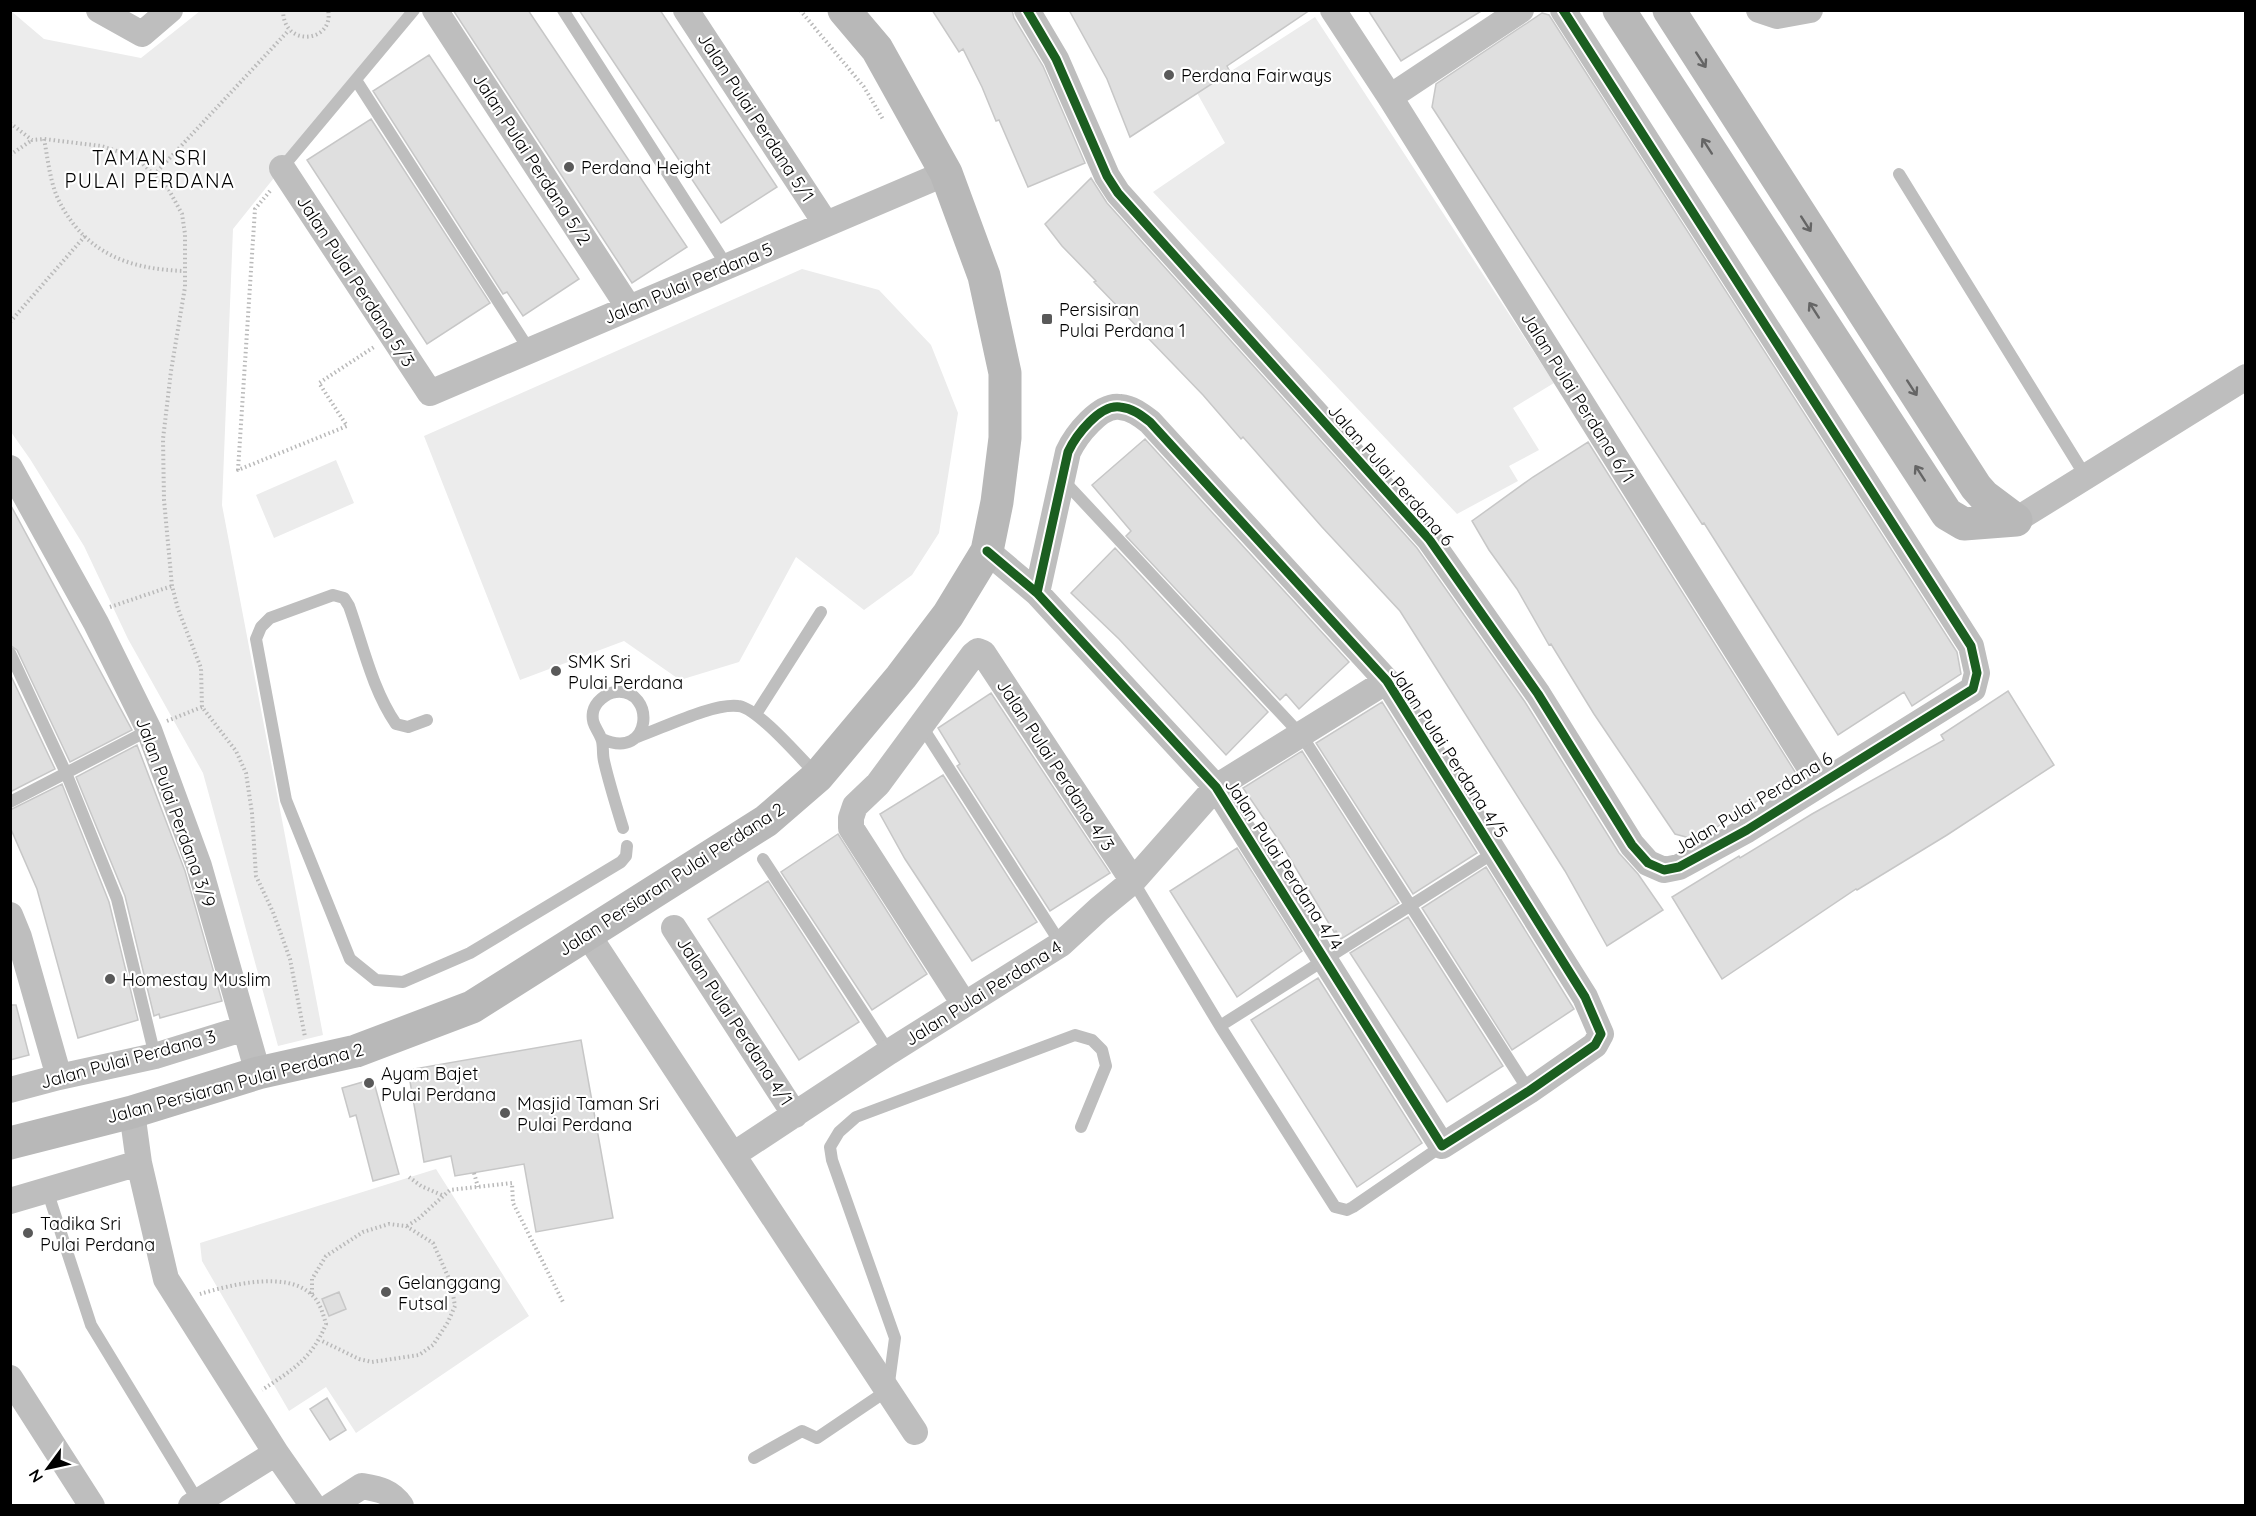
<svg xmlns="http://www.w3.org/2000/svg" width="2256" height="1516" font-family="Quicksand,sans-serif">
<rect width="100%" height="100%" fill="#fff"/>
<path fill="#ececec" d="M11,11L44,39L141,58L200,11H408L233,229L222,505L323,1035L278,1046L203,773L128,639L84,546L30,459L11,432Z
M1315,17L1554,383L1513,408L1539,450L1509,466L1518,481L1457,514L1153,192L1225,143L1197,93Z
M802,269L879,290L931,345L958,413L939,533L912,575L864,610L796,557L739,662L680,680L624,641L520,680L424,436Z
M336,460L354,503L274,538L256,495Z
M436,1169L529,1316L356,1433L326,1387L289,1411L202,1261L200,1243Z"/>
<path fill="#dfdfdf" stroke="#c7c7c7" stroke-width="1.5" d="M453,10H528L687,247L632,283Z
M579,10H660L777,187L721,223Z
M932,10H1012L1014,18L1043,66L1085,163L1028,187L999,120L996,121L982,87L963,49L959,52Z
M1069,10H1310L1227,66L1230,72L1130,137L1107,79Z
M1368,10H1483L1401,61Z
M1542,13L1549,15L1957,652L1961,674L1912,706L1904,692L1838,735L1704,523L1702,524L1432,107L1436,84Z
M429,55L579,279L523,316L507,292L503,294L373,91Z
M371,119L490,303L427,344L307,160Z
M1091,178L1107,203L1417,548L1525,702L1619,853L1638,874L1663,910L1607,946L1565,871L1400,611L1322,527L1243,437L1241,439L1203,395L1094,282L1096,281L1062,246L1045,224Z
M1145,439L1349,662L1299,709L1286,694L1280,700L1126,536L1131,531L1092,485Z
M1588,442L1797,775L1697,840L1675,834L1594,714L1551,644L1549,645L1517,589L1489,550L1472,521L1533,477Z
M10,504L132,730L70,762L17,650L10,645Z
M1115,548L1268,712L1226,755L1119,639L1071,593Z
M10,674L55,769L10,792Z
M2008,691L2054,765L1947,835L1857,890L1856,889L1722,979L1672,897L1739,856L1740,858L1812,814L1944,740L1941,735Z
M991,693L1110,873L1050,911L957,766L960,764L938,728Z
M1382,702L1477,853L1413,894L1316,743Z
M137,745L185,871L222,1001L160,1018L159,1014L154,1016L125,896L76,777Z
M1302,751L1399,903L1341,939L1336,931L1334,932L1282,845L1243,788Z
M943,775L1037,922L972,961L905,859L880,814Z
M62,784L109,902L138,1020L78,1038L37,889L10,827V810Z
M838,834L927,974L872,1010L781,872Z
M1237,848L1302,951L1237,997L1170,891Z
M1486,867L1574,1009L1512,1050L1422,908Z
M768,881L859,1022L799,1060L708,919Z
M1408,917L1503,1066L1447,1102L1350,953Z
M1318,978L1422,1143L1357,1187L1251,1020Z
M10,1005H16L29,1055L10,1060Z
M581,1040L613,1218L536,1232L524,1164L455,1176L451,1156L424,1162L408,1070Z
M373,1079L399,1174L373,1181L356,1115L350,1117L342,1088Z
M339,1292L346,1309L329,1316L322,1299Z
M327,1398L346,1430L330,1440L310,1409Z"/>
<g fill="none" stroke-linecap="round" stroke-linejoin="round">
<path stroke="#b9b9b9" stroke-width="4" stroke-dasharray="1.5 3" stroke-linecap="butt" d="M283,10C283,49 335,42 328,10
M800,10L864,87L884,121
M10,123L32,140L44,139L101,146L136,157L169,190L182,214L185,234V287L171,371L163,439L164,500L172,586L178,609L201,668L202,707L236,751L246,773L252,813L256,876L273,912L290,959L305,1037
M44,139C48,159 50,183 59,201C86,254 129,269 184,271
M10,155L32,140
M154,175L289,30
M270,191L255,209L238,470L347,426L319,383L374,347
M10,322L85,236
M110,607L172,586
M167,721L202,707
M474,1173L478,1187
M409,1177L421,1186L444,1196
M407,1226L418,1219L450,1190L512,1183L513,1203L564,1304
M200,1294C230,1285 287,1270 312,1295C320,1302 323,1314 326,1324C312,1359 292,1370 262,1390
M312,1294V1279L326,1256L363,1232L389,1224L406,1226L433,1243L451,1283L455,1306L448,1322L433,1345L419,1355L372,1362L359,1359L320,1340"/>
<path stroke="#bebebe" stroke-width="12" d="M563,10L727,266
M356,80L530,351
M282,168L414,10
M1899,174L2086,477
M1063,480L1302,736L1529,1091
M10,653L66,773L117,899L155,1056
M756,714L821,612
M427,720L408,727L396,724C372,689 363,645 349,606L344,598L333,595L270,618L261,627L256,639L286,800L350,959L376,980L403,982L470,953L621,862L626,856L627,846
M921,725L1061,944
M637,737C663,728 713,703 738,706C757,707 802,760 817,775
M602,739C653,762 656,688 616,692C606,693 595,702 593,712C591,724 597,728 601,738C604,744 602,753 604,761C609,783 616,805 623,828
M10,802L149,730
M763,859L889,1052
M1133,881L1220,1026L1335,1207L1347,1210L1353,1207L1442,1146
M1220,1026L1495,852
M47,1190L91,1325L198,1501
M754,1458L802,1431L817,1438L888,1390L895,1338L832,1160L830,1147L839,1132L856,1117L1075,1035L1092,1040L1102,1050L1106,1066L1081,1127"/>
<path stroke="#bebebe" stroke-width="26" d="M99,10L142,34L170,10
M435,10L629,308
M686,10L826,224
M1027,10L1056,59L1107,176L1118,193L1429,539L1538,694L1632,845L1648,863L1664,870L1679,867L1747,830L1973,689L1977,673L1971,646L1563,10
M1333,10L1390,97L1820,784
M1759,10L1777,16L1810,10
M1390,97L1521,10
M282,168L430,393L946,173
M10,468L96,623L149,730L199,866L258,1073
M2016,520L2246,377
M987,551L1037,593L1216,787L1442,1146L1529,1091L1595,1045L1601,1034L1585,997L1387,681L1150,422C1141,415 1132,408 1120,407C1100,404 1076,435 1068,452L1037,593
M10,915L19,937L59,1077
M674,928L795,1115
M588,935L915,1432
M964,1004L851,828V818L855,806L878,784L973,655L978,651L983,653L1133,881
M10,1090L59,1077L155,1056L245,1028
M132,1112L139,1163L166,1279L276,1453L313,1506
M733,1155L889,1052L1061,944L1099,909L1133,881L1216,787L1387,681
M10,1201L139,1163
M10,1378L92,1506
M191,1506L276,1453
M331,1506L362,1486C379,1489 391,1491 401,1506"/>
<path stroke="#b8b8b8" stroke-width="33" d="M1619,10L1947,514L1964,524L2016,520
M1669,10L1976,487L1984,496L2016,520
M10,1143L132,1112L258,1073L356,1051L472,1007L766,821L818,776L901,677L948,615L987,551L997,502L1005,438V373L984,276L946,173L877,49L844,10"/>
<g stroke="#fff" stroke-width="13">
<path id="cycleway" d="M1027,10L1056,59L1107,176L1118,193L1429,539L1538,694L1632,845L1648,863L1664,870L1679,867L1747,830L1973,689L1977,673L1971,646L1563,10
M987,551L1037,593L1216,787L1442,1146L1529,1091L1595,1045L1601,1034L1585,997L1387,681L1150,422C1141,415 1132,408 1120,407C1100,404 1076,435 1068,452L1037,593"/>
</g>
<use href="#cycleway" stroke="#1b5e20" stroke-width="9"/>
</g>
<defs><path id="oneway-shaft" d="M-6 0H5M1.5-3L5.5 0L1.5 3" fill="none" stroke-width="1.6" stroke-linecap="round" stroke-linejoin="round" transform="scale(1.5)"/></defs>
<g stroke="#656565">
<use href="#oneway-shaft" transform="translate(1701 60) rotate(57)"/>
<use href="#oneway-shaft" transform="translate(1707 146) rotate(-123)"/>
<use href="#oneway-shaft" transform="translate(1806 224) rotate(57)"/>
<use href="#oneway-shaft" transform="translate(1814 310) rotate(-123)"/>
<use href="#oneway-shaft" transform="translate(1912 388) rotate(57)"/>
<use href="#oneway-shaft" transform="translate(1920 473) rotate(-123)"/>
</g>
<g fill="#595959" stroke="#fff" stroke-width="2">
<circle cx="1169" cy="75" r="6"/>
<circle cx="569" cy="167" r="6"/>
<rect x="1041" y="313" width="12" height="12" rx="3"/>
<circle cx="556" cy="671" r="6"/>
<circle cx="110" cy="979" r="6"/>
<circle cx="369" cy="1083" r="6"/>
<circle cx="505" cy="1113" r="6"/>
<circle cx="28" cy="1233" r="6"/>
<circle cx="386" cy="1292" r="6"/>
</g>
<g text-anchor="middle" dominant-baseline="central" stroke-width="4.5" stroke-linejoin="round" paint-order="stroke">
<g font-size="18" fill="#000" stroke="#fff" text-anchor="start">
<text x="1181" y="75">Perdana Fairways</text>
<text x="581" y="167">Perdana Height</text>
<text x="1059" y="309">Persisiran<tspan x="1059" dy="21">Pulai Perdana 1</tspan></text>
<text x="568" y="661">SMK Sri<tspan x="568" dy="21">Pulai Perdana</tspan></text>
<text x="122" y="979">Homestay Muslim</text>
<text x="381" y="1073">Ayam Bajet<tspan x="381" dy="21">Pulai Perdana</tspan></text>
<text x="517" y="1103">Masjid Taman Sri<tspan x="517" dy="21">Pulai Perdana</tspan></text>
<text x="40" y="1223">Tadika Sri<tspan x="40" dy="21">Pulai Perdana</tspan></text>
<text x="398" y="1282">Gelanggang<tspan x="398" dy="21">Futsal</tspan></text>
</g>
<g font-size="18" fill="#000" stroke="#fff">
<text transform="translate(756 117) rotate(57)">Jalan Pulai Perdana 5/1</text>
<text transform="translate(532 159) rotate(57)">Jalan Pulai Perdana 5/2</text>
<text transform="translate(356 281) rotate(57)">Jalan Pulai Perdana 5/3</text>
<text transform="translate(688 283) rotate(-23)">Jalan Pulai Perdana 5</text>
<text transform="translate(1578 397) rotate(58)">Jalan Pulai Perdana 6/1</text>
<text transform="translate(1391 475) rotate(49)">Jalan Pulai Perdana 6</text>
<text transform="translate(1449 752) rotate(57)">Jalan Pulai Perdana 4/5</text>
<text transform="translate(1056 765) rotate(57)">Jalan Pulai Perdana 4/3</text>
<text transform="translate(1753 803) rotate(-31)">Jalan Pulai Perdana 6</text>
<text transform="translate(176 812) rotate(70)">Jalan Pulai Perdana 3/9</text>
<text transform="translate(1284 864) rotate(57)">Jalan Pulai Perdana 4/4</text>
<text transform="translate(671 879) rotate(-33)">Jalan Persiaran Pulai Perdana 2</text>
<text transform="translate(983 993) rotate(-32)">Jalan Pulai Perdana 4</text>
<text transform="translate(735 1021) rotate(57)">Jalan Pulai Perdana 4/1</text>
<text transform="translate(128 1059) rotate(-15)">Jalan Pulai Perdana 3</text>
<text transform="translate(235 1083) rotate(-15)">Jalan Persiaran Pulai Perdana 2</text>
</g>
<g font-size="20" letter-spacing="1.5" fill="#000" stroke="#fff">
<text x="150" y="157">TAMAN SRI<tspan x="150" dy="23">PULAI PERDANA</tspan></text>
</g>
</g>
<rect width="2256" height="1516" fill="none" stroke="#000000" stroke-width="24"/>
<g transform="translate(48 1468) rotate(237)" stroke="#ffffff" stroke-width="4.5" paint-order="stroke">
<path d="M0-4.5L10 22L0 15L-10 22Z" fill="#000000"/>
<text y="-9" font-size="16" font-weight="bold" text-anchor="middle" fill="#000000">N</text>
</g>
</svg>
